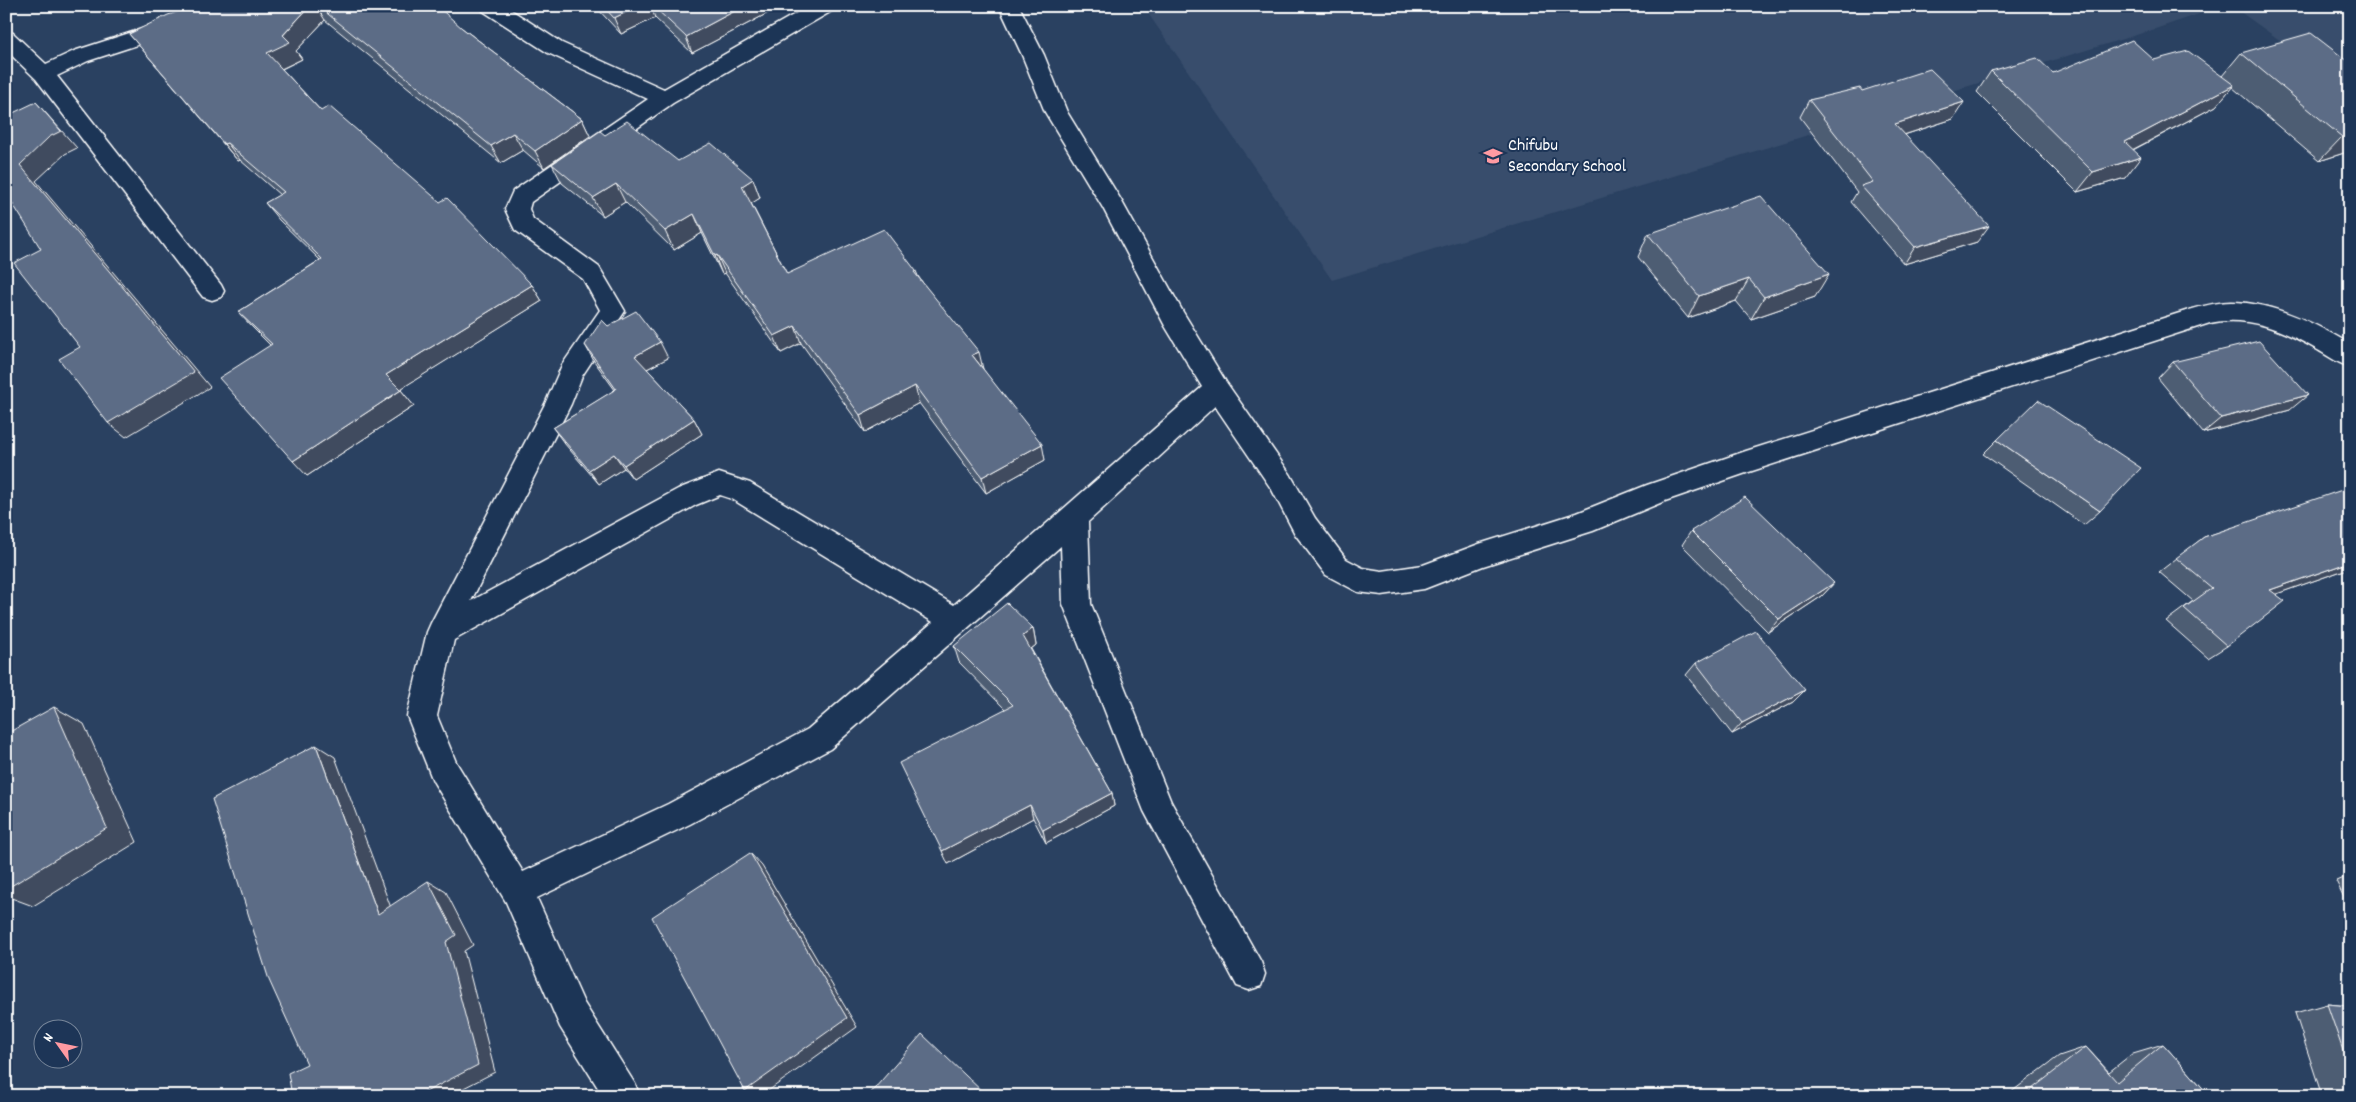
<svg xmlns="http://www.w3.org/2000/svg" width="2356" height="1102" font-family="Dekko,sans-serif">
<rect width="100%" height="100%" fill="#2a4161"/>
<filter id="ink" filterUnits="userSpaceOnUse"><feTurbulence type="fractalNoise" baseFrequency=".02" numOctaves="2"/><feDisplacementMap in="SourceGraphic" scale="10" xChannelSelector="R" yChannelSelector="G"/><feConvolveMatrix kernelMatrix="1 2 1 2 8 2 1 2 1" color-interpolation-filters="sRGB"/></filter>
<g filter="url(#ink)">
<path fill="#394e6c" d="M1143,6H2223L2149,31L1332,280Z
M2232,6H2345L2340,83Z"/>
<g fill="none" stroke-linecap="round" stroke-linejoin="round">
<g stroke="#fff" stroke-width="3">
<path id="street" d="M213,6H245L242,11L88,61L57,76L221,285L224,291L221,297L212,300L203,297L36,79L6,50V31L13,33L46,64L74,51Z
M480,6H505L562,43L664,89L809,6H835L832,11L673,103L531,202L529,209L533,219L599,267L625,311L582,376L571,404L471,601L678,489L719,473L750,483L954,605L1202,387L1165,326L1103,208L1045,112L1022,55L999,6H1019L1044,55L1067,112L1121,200L1183,312L1226,382L1290,474L1315,518L1346,559L1363,568L1382,571L1423,565L1479,544L1577,513L1647,485L1746,451L2189,310C2203,306 2217,302 2231,302C2272,302 2315,323 2350,344V367C2337,363 2327,355 2316,349C2283,330 2248,315 2210,323L1749,472L1665,501L1593,531L1483,566L1424,589L1382,595L1358,592L1326,575L1295,534L1272,490L1215,406L1088,522L1091,604L1171,802L1261,962L1265,974L1261,986L1249,990L1237,986L1144,811L1063,604L1061,546L830,749L690,824L537,898L584,1003L635,1084L640,1096H603L560,1027L506,902L433,781L407,716L427,632L431,623L545,404L562,365L600,310L583,279L515,230L505,209L513,191L648,99L548,53L483,11ZM720,495L732,499L933,622L808,729L668,804L523,872L456,762L437,716L454,640L696,505Z"/>
</g>
<use href="#street" fill="#1d3557" fill-rule="evenodd"/>
</g>
<path fill="#4e5d73" stroke="#fff" d="M196,6H397L401,10L462,28L582,119L590,136L544,168L523,150L501,163L325,20L296,51L302,59L282,69L321,111L532,285L542,301L400,389L414,406L307,476L270,345L253,328L238,312L320,260L279,220L265,203L280,195L240,160L238,161L129,34Z
M595,6H768L770,12L692,53L655,18L621,34Z
M2241,53L2350,63V158L2344,153L2319,161L2232,87L2216,106L2133,150L2125,178L2077,192L1977,92L1991,71L2053,73L2154,60L2222,76Z
M1862,91L1953,119L1904,135L1977,242L1904,264L1851,202L1857,192L1800,117L1809,100Z
M605,135L678,161L753,179L760,198L751,203L787,274L916,271L918,276L983,369L1045,460L986,493L919,403L865,432L801,343L781,353L725,273L722,274L702,233L674,250L625,202L603,216L562,183L552,164Z
M1648,234L1815,297L1751,319L1736,301L1688,318L1638,257Z
M608,326L668,358L647,369L694,419L702,434L633,479L624,468L599,484L564,443L553,428L615,390L594,361L585,345Z
M2173,362L2290,410L2203,433L2158,378Z
M1997,440L2100,511L2084,525L1983,454Z
M2350,490V568L2276,594L2227,646L2208,658L2166,621L2193,601L2159,572L2204,537Z
M1691,531L1834,583L1822,596L1768,632L1682,545Z
M1033,628L1036,645L1031,649L1112,793L1114,806L1046,843L1033,818L948,864L1005,709L959,662L954,646Z
M1696,663L1793,702L1732,734L1686,675Z
M2350,875V910L2336,881Z
M2327,1004L2350,1006V1096H2322L2295,1013Z
M2163,1044L2210,1096H2006L2059,1056L2086,1047L2109,1072L2133,1053Z"/>
<path fill="#404c5e" stroke="#fff" d="M310,6H316L325,20L296,51L302,59L279,70L267,53Z
M639,6H651L655,18L621,34L614,18Z
M744,6H768L770,12L692,53L686,37Z
M2234,85L2216,106L2109,162L2125,142Z
M36,102L77,148L65,154L36,181L210,387L126,437L108,423L20,165Z
M1964,102L1953,119L1885,141L1895,124Z
M582,119L590,136L544,168L535,151Z
M513,133L523,150L501,163L491,146Z
M2350,135V147L2344,153L2319,161L2342,137Z
M227,143L240,160L238,161L224,144Z
M2141,157L2125,178L2077,192L2093,172Z
M753,179L760,198L749,205L742,186Z
M616,184L625,202L603,216L593,198Z
M694,214L702,233L674,250L665,231Z
M1989,226L1977,242L1904,264L1915,247Z
M717,255L725,273L722,274L715,256Z
M1829,274L1815,297L1751,319L1764,297Z
M1749,279L1736,301L1688,318L1699,296Z
M532,285L542,301L399,390L386,375Z
M795,326L801,343L781,353L774,336Z
M660,342L668,358L643,371L635,356Z
M979,352L983,369L972,355Z
M915,386L919,403L865,432L860,415Z
M401,390L414,406L307,476L293,461Z
M2308,395L2290,410L2203,433L2221,418Z
M694,419L702,434L633,479L624,465Z
M1042,444L1045,460L986,493L982,477Z
M614,454L624,468L599,484L589,470Z
M2350,562V568L2251,603L2270,590Z
M1834,583L1822,596L1768,632L1779,619Z
M1033,628L1036,645L1027,652L1023,636Z
M1805,690L1793,702L1732,734L1742,723Z
M54,707L84,724L137,842L33,906L6,896V889Z
M316,745L335,757L397,924L378,914Z
M1112,793L1114,806L1046,843L1043,830Z
M1030,805L1033,818L948,864L942,851Z
M750,853L762,866L857,1027L761,1096H754L745,1091Z
M428,881L446,892L473,945L464,951L495,1072L448,1096H418Z"/>
<path fill="#5b6c86" stroke="#fff" d="M196,6H310L283,35L290,42L267,53L321,111L329,106L440,202L447,198L532,285L386,375L401,390L293,461L219,378L272,344L238,312L322,259L265,203L284,192L227,143L224,144L129,34L168,15Z
M318,6H397L401,10L408,6H437L462,28L582,119L535,151L513,133L491,146Z
M603,6H639L614,18Z
M653,6H744L686,37Z
M2311,33L2350,63V135L2342,137L2241,53Z
M2132,40L2154,60L2188,51L2234,85L2125,142L2141,157L2093,172L1991,71L2037,58L2053,73Z
M1930,69L1964,102L1895,124L1989,226L1915,247L1861,186L1873,182L1809,100L1860,88L1862,91Z
M36,102L61,131L49,137L20,165L194,372L108,423L59,359L80,347L14,263L41,249L6,193V107L13,113Z
M627,121L678,161L711,143L753,179L742,186L787,274L884,229L916,271L914,272L979,352L972,355L1042,444L982,477L915,386L860,415L795,326L774,336L717,255L715,256L694,214L665,231L616,184L593,198L552,164L600,131L605,135Z
M1761,196L1829,274L1764,297L1749,279L1699,296L1648,234Z
M636,311L660,342L635,356L694,419L624,465L614,454L589,470L553,428L616,389L585,345L602,320L608,326Z
M2259,341L2308,395L2221,418L2173,362Z
M2038,400L2141,468L2100,511L1997,440Z
M2348,488L2350,490V562L2270,590L2285,601L2227,646L2184,608L2212,588L2176,558L2204,537Z
M1745,497L1834,583L1779,619L1691,531Z
M1007,603L1033,628L1023,636L1112,793L1043,830L1030,805L942,851L899,763L1013,705L954,646Z
M1756,631L1805,690L1742,723L1696,663Z
M54,707L107,828L6,889V734Z
M316,745L378,914L428,881L456,935L446,942L478,1065L418,1096H292L288,1073L307,1064L269,980L212,799Z
M750,853L847,1018L745,1091L652,917Z
M2327,1004L2350,1006V1071Z
M922,1034L987,1096H868Z
M2163,1044L2210,1096H2023L2086,1047L2117,1082Z"/>
</g>
<defs>
<g id="school-bare" transform="scale(1.5)"><path d="M0-5L7-2L0 1L-7-2ZM-4 1L0 2.5L4 1V4Q0 6-4 4Z" fill="#ff9aa2" stroke="#1d3557" stroke-width="2.5" paint-order="stroke"/></g>
</defs>
<g fill-rule="evenodd">
<use href="#school-bare" x="1493" y="156"/>
</g>
<g text-anchor="middle" dominant-baseline="central" stroke-width="4" stroke-linejoin="round" paint-order="stroke">
<g font-size="18" fill="#fff" stroke="#1d3557" text-anchor="start">
<text x="1508" y="146">Chifubu<tspan x="1508" dy="21">Secondary School</tspan></text>
</g>
</g>
<rect width="2356" height="1102" fill="none" stroke="#1d3557" stroke-width="25"/>
<rect x="12" y="12" width="2331" height="1077" fill="none" stroke="#fff" stroke-width="2" filter="url(#ink)"/>
<g transform="translate(58 1044) rotate(303)"><circle r="24" fill="#1d3557" stroke="#77869a"/>
<path d="M0-4L9 19L0 12L-9 19Z" fill="#ff9aa2"/>
<text y="-8" font-size="14" font-weight="bold" text-anchor="middle" fill="#ffffff">N</text>
</g>
</svg>
